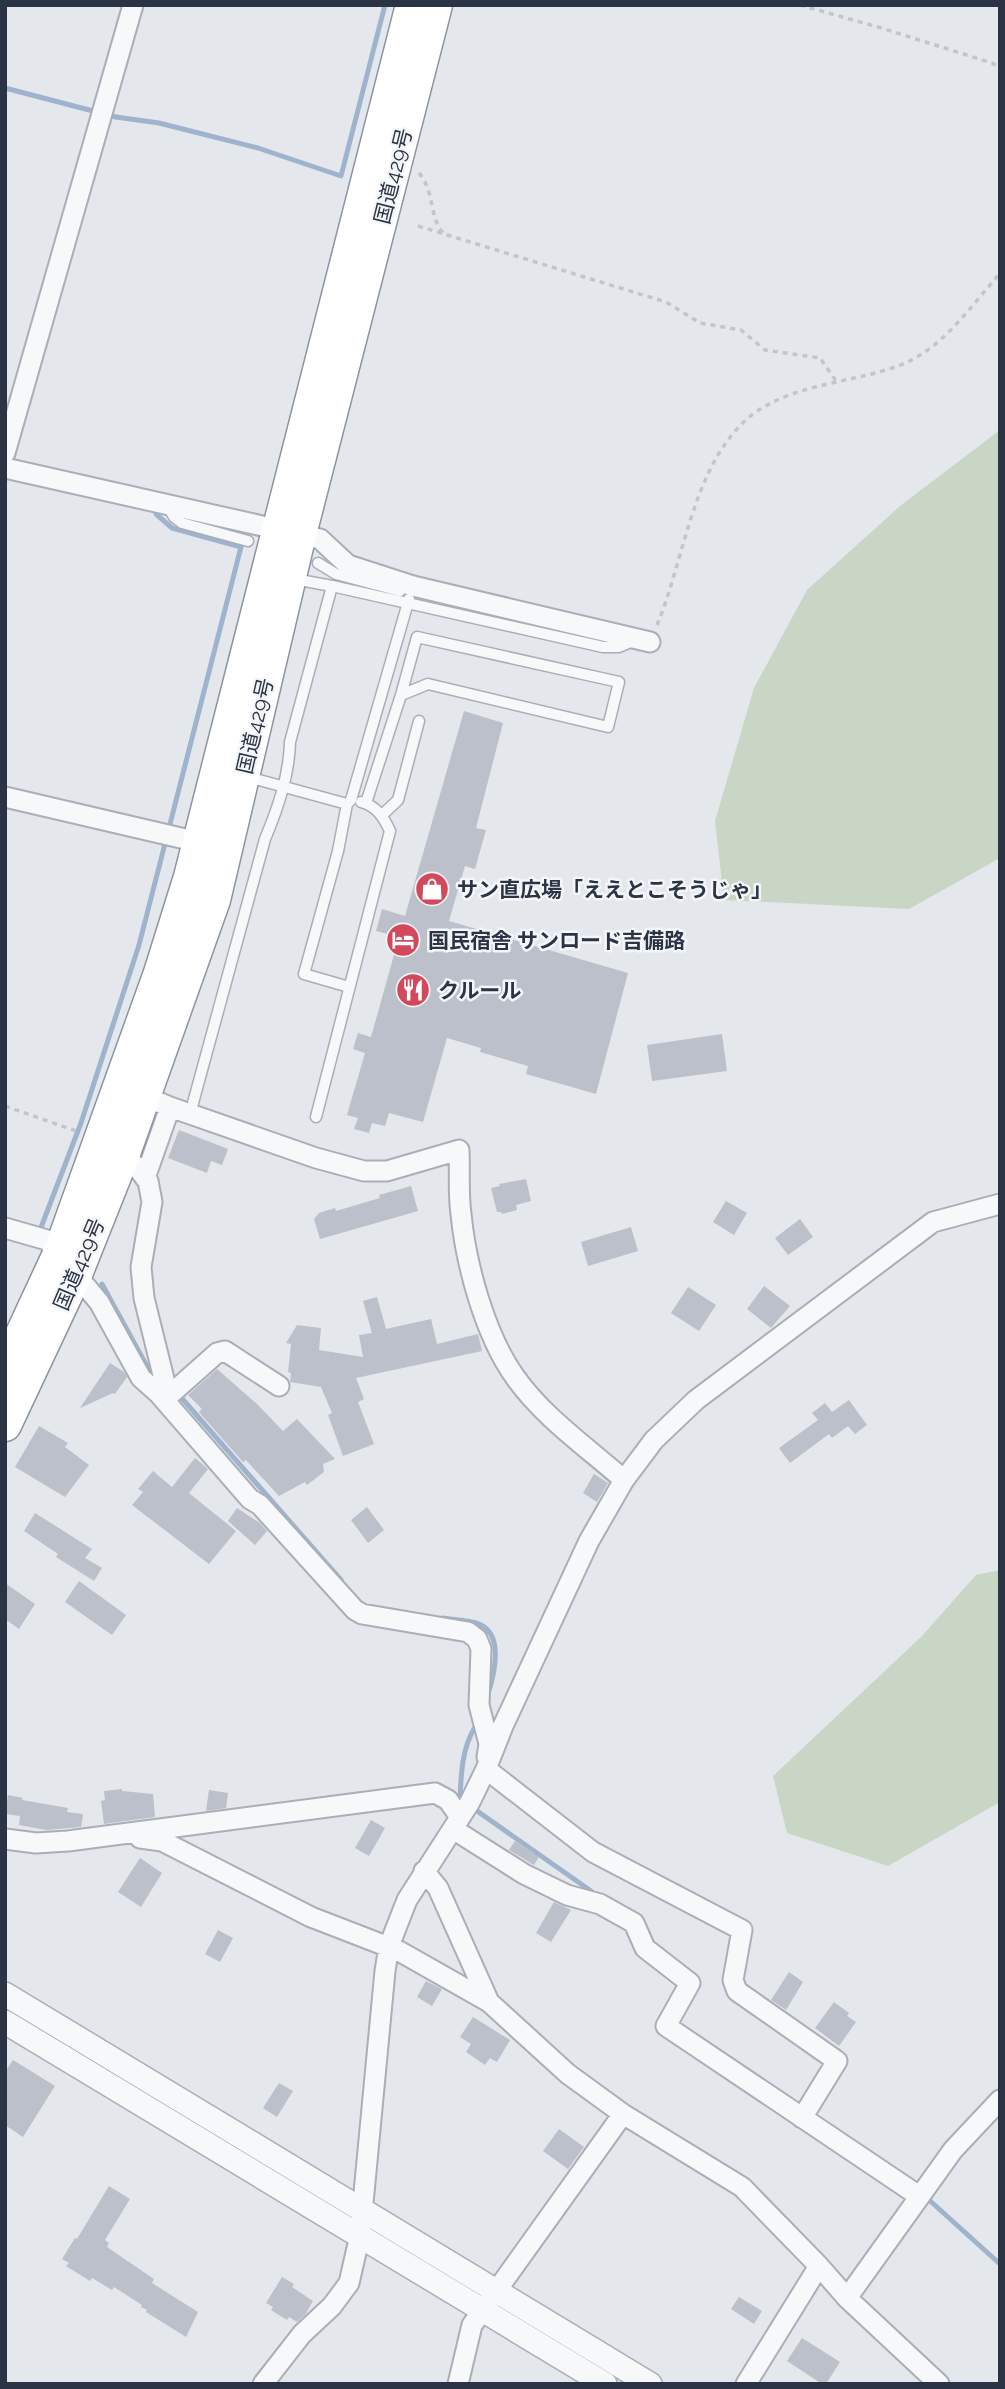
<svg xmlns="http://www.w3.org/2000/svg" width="1005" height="2389" font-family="Raleway,'Noto Sans JP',sans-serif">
<rect width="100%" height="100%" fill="#e4e7ec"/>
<path fill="#c9d6c5" d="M1000,430V858L909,909L724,900L715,821L754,688L807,590L900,506Z
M1000,1570V1802L888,1866L787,1833L773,1776L922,1636L976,1575Z"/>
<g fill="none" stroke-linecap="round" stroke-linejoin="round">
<path stroke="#9fb4cc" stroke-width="5" d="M5,88L116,117L159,123L258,148L341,176L385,5
M40,1230L81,1123L139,945L241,547L172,528L156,514V507
M102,1284L149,1370
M179,1395L341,1580
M443,1618C453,1620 466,1620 476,1623C506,1632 494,1676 487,1697
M475,1727C462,1748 461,1774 460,1799L591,1891
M928,2199L1000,2264"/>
</g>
<path fill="#bbc0ca" d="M464,711L503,723L476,828L486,830L475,869L465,866L449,921L628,973L596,1094L526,1074L528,1066L480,1052L481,1048L447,1038L423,1122L389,1113L385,1126L372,1123L369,1133L354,1129L358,1118L347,1115L365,1053L353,1049L358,1033L371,1037L399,937L376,931L382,909L405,916Z
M722,1034L727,1071L652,1081L647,1045Z
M179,1130L228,1149L222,1165L211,1161L207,1173L168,1158Z
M526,1179L531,1201L516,1205L517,1210L502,1214L501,1212H497L491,1188L500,1186L499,1184Z
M411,1186L418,1211L320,1239L314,1219L319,1213L335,1208L336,1211L380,1198L379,1195Z
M726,1201L747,1213L734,1235L713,1222Z
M800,1219L813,1237L788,1255L775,1238Z
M631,1227L638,1251L588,1266L581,1242Z
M764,1286L790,1306L771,1328L747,1309Z
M688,1287L716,1305L699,1331L671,1313Z
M377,1297L386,1329L431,1319L437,1344L478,1334L482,1351L356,1378L364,1399L358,1402L374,1444L343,1456L328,1415L332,1413L321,1387L290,1382L291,1373L288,1372L291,1344L286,1343L297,1325L321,1328L319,1350L363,1357L359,1335L372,1333L363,1301Z
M110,1363L124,1372L127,1377L115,1394L113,1393L80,1408Z
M217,1369L257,1404L283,1431L297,1419L335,1459L323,1464L324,1472L307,1485L305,1482L279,1496L246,1460L243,1462L199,1412L202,1409L188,1395Z
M849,1400L867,1425L855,1434L848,1426L832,1438L829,1434L790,1463L779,1448L818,1420L812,1413L825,1403L832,1412Z
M39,1426L68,1443L65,1447L89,1465L65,1497L15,1467Z
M195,1458L208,1469L189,1493L236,1531L209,1564L132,1505L143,1492L138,1489L153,1471L172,1487Z
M594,1474L608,1483L597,1502L583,1493Z
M367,1507L384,1530L368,1543L351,1520Z
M237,1508L260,1523L267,1531L255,1545L228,1521Z
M35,1513L92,1549L85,1558L102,1568L94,1581L56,1557L58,1554L24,1531Z
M79,1581L126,1615L112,1635L65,1602Z
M5,1583L35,1604L19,1629L5,1619Z
M122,1789V1791L153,1794L155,1817L104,1824L101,1801L105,1800L104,1791Z
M209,1790L228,1793L226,1808L206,1811Z
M8,1795L23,1798L22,1800L68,1808L67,1812L83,1814L81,1827L46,1830L19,1825L20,1816L5,1814Z
M371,1820L385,1828L369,1856L355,1848Z
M515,1841L539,1857L534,1865L509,1850Z
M140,1858L162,1873L141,1907L118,1892Z
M554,1902L571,1910L551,1942L536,1933Z
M218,1930L233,1938L220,1962L205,1954Z
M789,1972L803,1982L786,2010L771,2000Z
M426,1981L442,1989L432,2006L417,1997Z
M834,2002L849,2013L847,2016L856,2022L839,2046L815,2028Z
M473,2017L510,2040L497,2062L490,2058L485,2065L466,2052L471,2044L460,2037Z
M13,2060L55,2086L23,2137L5,2125V2072Z
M279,2083L293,2091L277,2117L263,2108Z
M559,2129L584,2147L568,2169L543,2151Z
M109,2186L130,2199L105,2240L109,2243L107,2247L154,2279L152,2283L198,2312L186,2337L146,2312L147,2310L141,2307L142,2305L114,2287L112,2290L92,2278L90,2281L66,2266L69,2263L62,2259L75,2238L77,2239Z
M282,2277L294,2284L292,2287L313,2301L305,2315L297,2322L289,2317L287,2320L271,2310L273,2307L266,2303Z
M739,2297L762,2311L754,2324L731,2309Z
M802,2338L840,2362L826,2384H822L787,2361Z"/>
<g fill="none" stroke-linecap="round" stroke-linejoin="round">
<g stroke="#a9aeb7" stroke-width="13">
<path id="service" d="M167,505L174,517L182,523L248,541
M318,563L336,574L400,591
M294,579L332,586
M248,777L347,804
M366,803L401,695L428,684L608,727L619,682L417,637L401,695
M382,815L398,800L419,721
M349,987L304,974L338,851L347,804L351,800L409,599
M190,1114L265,839C278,808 289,776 290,742L332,586L603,647H619L633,641
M316,1117L390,831C384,818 377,806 361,802"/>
</g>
<g stroke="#a9aeb7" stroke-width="23">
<path id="minor" d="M5,453L133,5
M5,468L320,539L348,565L413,586L650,642
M5,797L198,842
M137,1093L170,1107L316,1158L364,1171H387L459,1150C460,1171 458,1193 461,1214C466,1265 485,1335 515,1377C543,1417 588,1448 624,1480
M117,1151L136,1166L148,1181L152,1202L141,1267L144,1298L164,1379L159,1394
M145,1178L170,1107
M5,1228L47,1240L99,1302L141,1378L159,1394L250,1499L260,1505L355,1610L362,1614L468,1632L477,1639L481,1649L479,1705L489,1744L487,1757
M164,1400L217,1353L225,1351L279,1386
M486,1769L593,1852L742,1930L733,1980L737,1991L837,2061L802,2118
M453,1829L524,1874L567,1895L600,1904L634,1923L645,1948L690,1983L666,2026L919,2196
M140,1838L162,1841L311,1917L399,1951L489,2002
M5,1839L36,1843L68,1841L435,1793L448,1800L460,1817
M424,1871L438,1888L489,2002L568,2074L623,2114L742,2187L819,2266L847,2298L939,2384
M847,2298L953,2150L1000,2100
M263,2384L302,2334L332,2306L349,2283L360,2235L385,1971L389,1946L407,1900L470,1802L486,1769L503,1726L589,1541L624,1480L654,1440L696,1400L933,1222L1000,1204
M458,2384L472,2325L623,2114
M746,2384L819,2266"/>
</g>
<g stroke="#a9aeb7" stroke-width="26">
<path id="tertiary" d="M5,1994L650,2384
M5,2022L605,2384"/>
</g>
<g stroke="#8b94a3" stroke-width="35">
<path id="trunk" d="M5,1370L59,1254L160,973L190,877L412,5
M5,1425L76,1274L123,1156L214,900L300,534L436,5"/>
</g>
<path stroke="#c2c5cb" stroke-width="3.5" stroke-dasharray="5 5" stroke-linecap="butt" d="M800,5L878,27L992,63L1000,68
M419,173C435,192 429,217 443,233
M418,226L666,302L700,323L741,330L765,350L820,358L836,381
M657,625C683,563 691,480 737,429C776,384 846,385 898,366C940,351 968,310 996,278L1000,271
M5,1106L79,1132"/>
<use href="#service" stroke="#f7f8fa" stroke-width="10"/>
<use href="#minor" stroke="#f7f8fa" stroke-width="19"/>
<use href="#tertiary" stroke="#f7f8fa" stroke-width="23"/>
<use href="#trunk" stroke="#fff" stroke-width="32"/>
</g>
<defs>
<g id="shop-disc" transform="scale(1.75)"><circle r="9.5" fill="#d1495b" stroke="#f4f6f9"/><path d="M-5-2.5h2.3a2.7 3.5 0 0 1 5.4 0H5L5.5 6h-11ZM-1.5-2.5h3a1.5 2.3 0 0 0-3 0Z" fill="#fff"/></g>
<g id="hotel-disc" transform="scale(1.75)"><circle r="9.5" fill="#d1495b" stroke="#f4f6f9"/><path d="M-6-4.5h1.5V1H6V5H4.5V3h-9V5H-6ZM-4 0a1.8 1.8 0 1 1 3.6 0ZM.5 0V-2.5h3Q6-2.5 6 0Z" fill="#fff"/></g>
<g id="restaurant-disc" transform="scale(1.75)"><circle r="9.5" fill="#d1495b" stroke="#f4f6f9"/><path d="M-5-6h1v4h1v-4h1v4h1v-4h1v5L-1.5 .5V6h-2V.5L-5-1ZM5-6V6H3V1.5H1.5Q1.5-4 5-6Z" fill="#fff"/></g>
</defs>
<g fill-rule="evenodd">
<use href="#shop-disc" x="432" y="889"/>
<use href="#hotel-disc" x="403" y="940"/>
<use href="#restaurant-disc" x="413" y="990"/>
</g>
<g text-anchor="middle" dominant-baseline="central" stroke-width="5" stroke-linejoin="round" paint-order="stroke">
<g font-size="21" fill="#2b3445" stroke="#f4f6f9">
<text transform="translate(393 176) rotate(-76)">国道429号</text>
<text transform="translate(255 726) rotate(-77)">国道429号</text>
<text transform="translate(79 1264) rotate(-67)">国道429号</text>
</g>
<g font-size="21" font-weight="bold" fill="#2b3445" stroke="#f4f6f9" text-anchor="start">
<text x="457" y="889">サン直広場「ええとこそうじゃ」</text>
<text x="428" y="940">国民宿舎 サンロード吉備路</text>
<text x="438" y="990">クルール</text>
</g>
</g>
<rect width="1005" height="2389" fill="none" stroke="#2b3445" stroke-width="14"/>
</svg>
